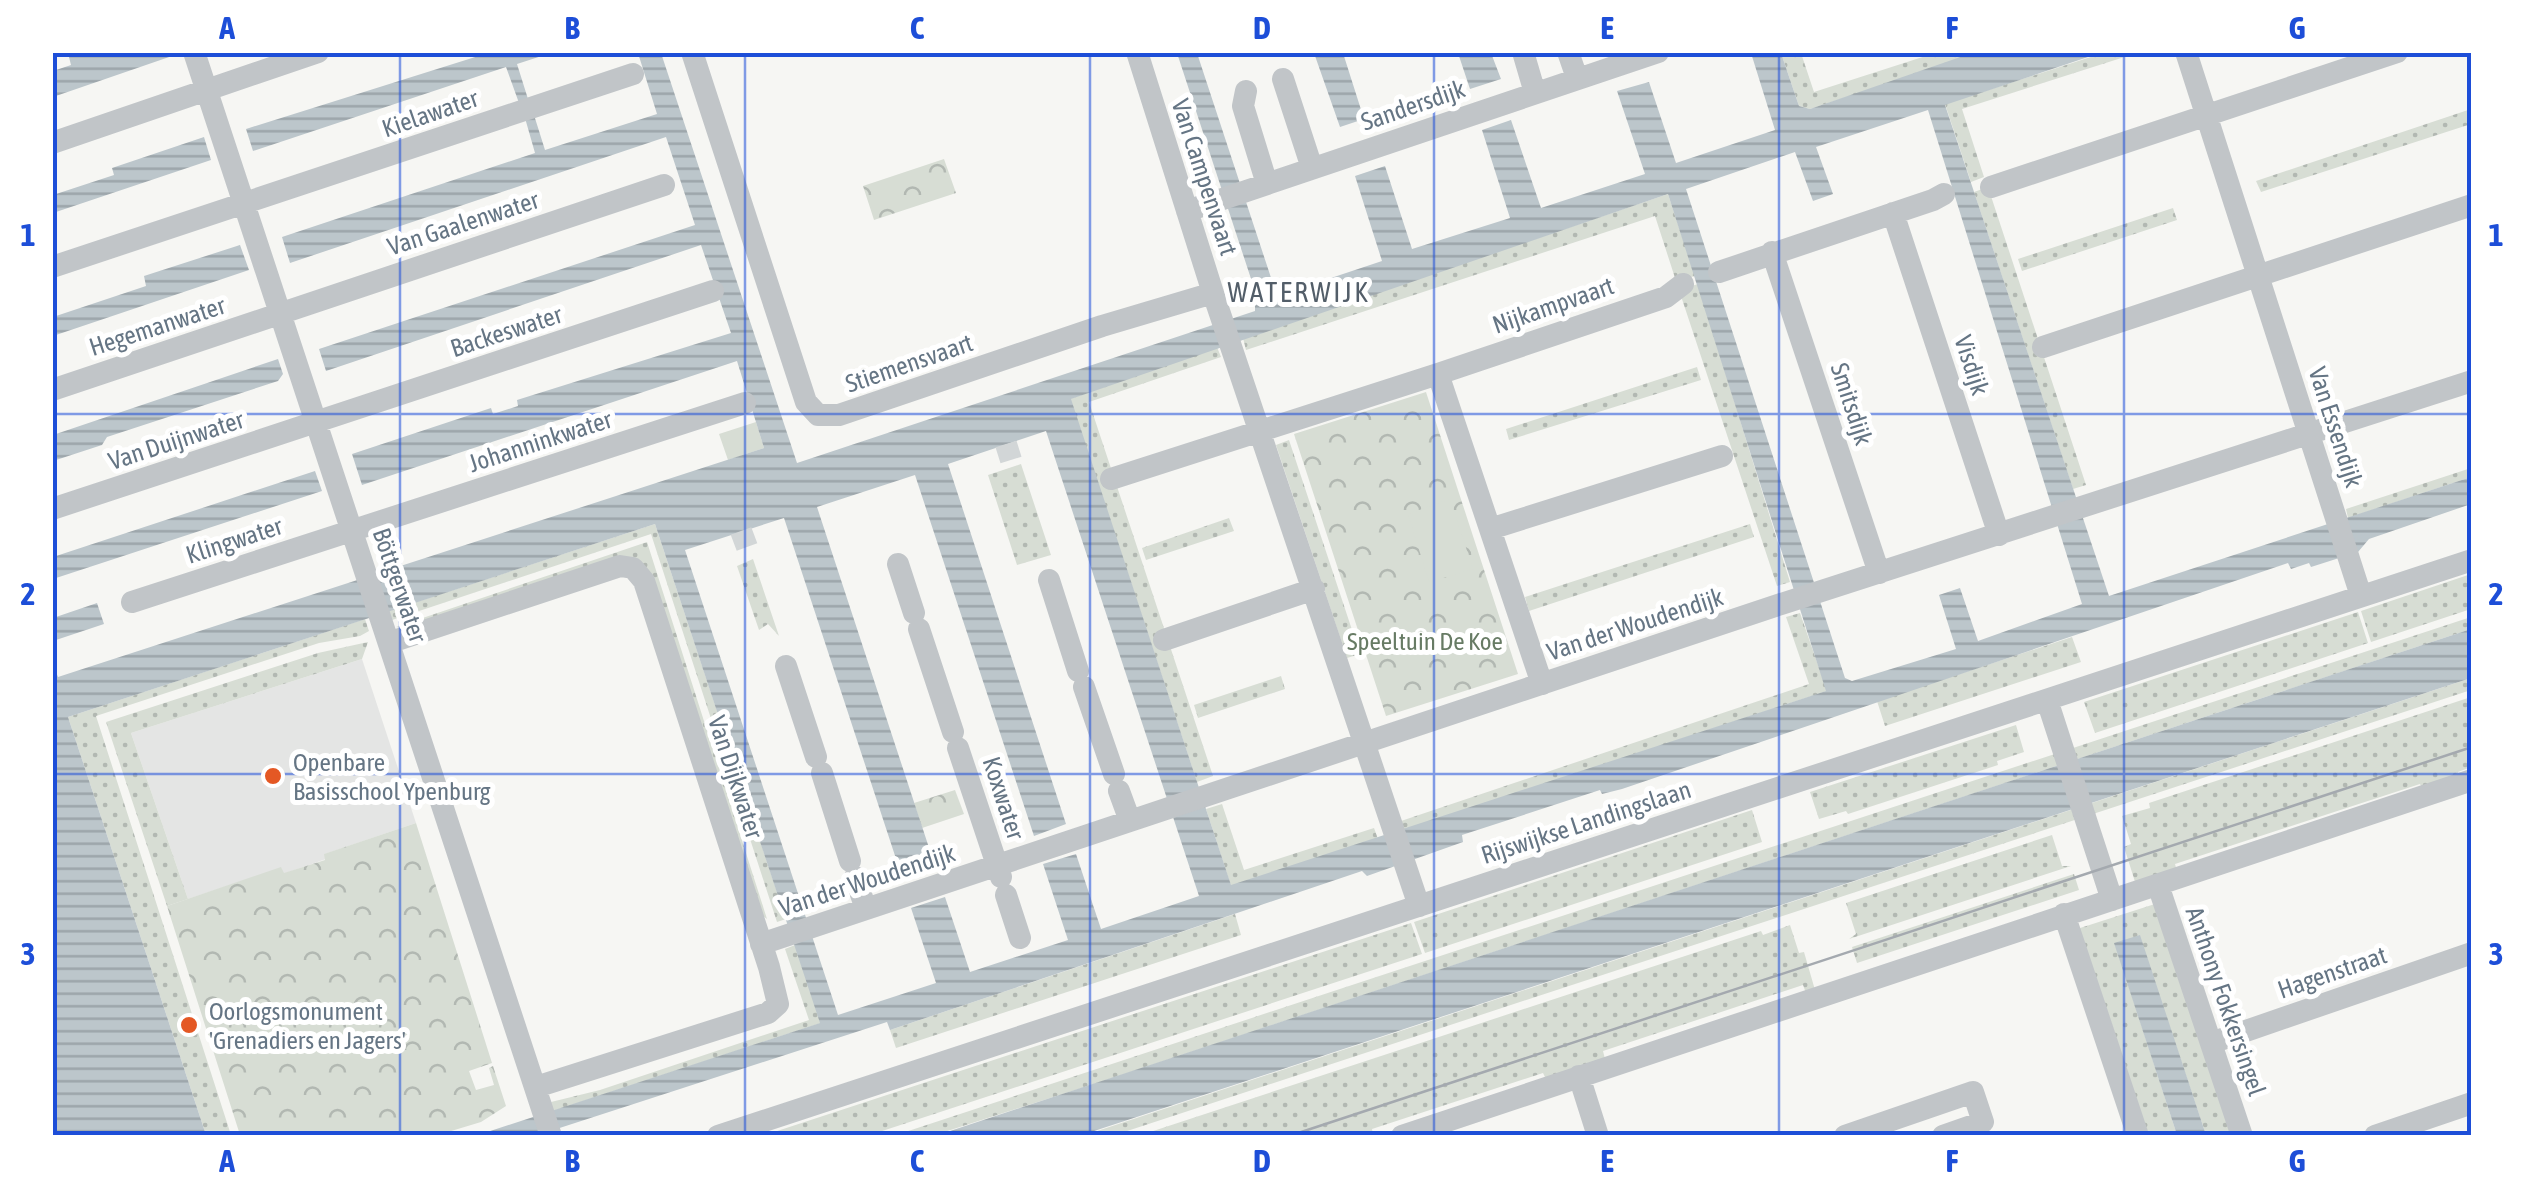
<svg xmlns="http://www.w3.org/2000/svg" width="2524" height="1188" font-family="'Asap Condensed',sans-serif">
<defs>
<pattern id="grass-dots" width="8" height="8" patternUnits="userSpaceOnUse" patternTransform="scale(2.5)"><rect width="8" height="8" fill="#d7ddd4"/><path d="M2 2h.1M6 6h.1" fill="none" stroke="#b2b8b2" stroke-width="1.8" stroke-linecap="round"/></pattern>
<pattern id="forest-crowns" width="20" height="18" patternUnits="userSpaceOnUse" patternTransform="scale(2.5)"><rect width="20" height="18" fill="#d7ddd4"/><path d="M2 6a3 3 0 1 1 6 0M12 15a3 3 0 1 1 6 0" fill="none" stroke="#b2b8b2"/></pattern>
<pattern id="water-rules" width="6" height="5" patternUnits="userSpaceOnUse" patternTransform="scale(2.5)"><rect width="6" height="5" fill="#bcc6cb"/><path d="M0 2.5h6" fill="none" stroke="#9ca5aa"/></pattern>
</defs>
<rect width="100%" height="100%" fill="#f6f6f3"/>
<path fill="#e4e5e4" d="M362,659L416,823L325,854L326,859L283,874L281,868L188,899L131,733Z"/>
<path fill="url(#grass-dots)" d="M1781,53H1801L1814,92L1935,53H1980L1810,109L1799,106Z
M2103,53H2137L1962,109L1984,177L1971,182L1945,104Z
M2471,109V124L2261,192L2256,181Z
M1988,187L2086,485L2073,489L1974,192Z
M1668,194L1695,276L1676,281L1655,216L1246,350L1243,338Z
M2173,208L2177,220L2022,271L2018,259Z
M1698,284L1790,582L1777,586L1679,290Z
M1217,347L1221,357L1089,402L1213,776L1197,782L1070,399Z
M1697,367L1701,380L1509,440L1506,429Z
M1289,440L1360,654L1347,658L1276,445Z
M1021,464L1051,555L1017,565L988,475Z
M2471,468V477L2348,518L2346,509Z
M1229,518L1234,531L1146,560L1142,548Z
M655,524L786,919L777,922L651,534L392,620L389,611Z
M1750,524L1754,537L1529,611L1525,597Z
M647,542L767,919L763,916L646,570L405,629L396,627Z
M753,559L779,636L768,624L759,630L737,566Z
M2471,574V609L2371,642L2361,611Z
M2358,612L2368,643L2095,733L2084,702Z
M1800,613L1827,691L1404,830L1401,821L1809,684L1786,617Z
M2471,617V629L1097,1083L935,1135L893,1136Z
M365,619L369,631L360,636L319,643L96,716L231,1135H206L68,717Z
M2072,637L2081,662L1885,726L1877,701Z
M368,642L362,659L131,733L188,899L167,906L106,722L318,653Z
M1281,676L1285,689L1198,718L1194,705Z
M2471,678V690L1115,1135L1082,1136Z
M2471,697V767L2458,772L2460,778L2423,790L2420,784L2175,864L2177,871L2136,885L2124,847L2131,844L2122,816L2150,808L2149,803Z
M2016,725L2024,752L1997,761L1998,765L1848,814L1846,811L1819,819L1810,792Z
M1222,804L1244,870L1374,828L1378,839L1231,886L1206,809Z
M1752,810L1762,842L1425,953L1414,922Z
M2052,835L2062,866H2071L1849,939L1856,934L1846,903Z
M2074,874L2079,890L1857,963L1852,947Z
M2158,903L2235,1135H2206L2139,936L2115,944L2177,1135H2145L2077,929Z
M1235,914L1241,935L896,1048L890,1030Z
M1411,923L1422,954L870,1135H765Z
M1790,925L1799,953L1804,952L1815,990L1806,993L1803,985L1603,1051L1605,1059L1546,1079L1543,1073L1372,1129L1373,1135L1138,1136L1761,931L1763,935Z
M795,945L821,1023L553,1111L551,1102L600,1090L809,1020L785,949Z"/>
<path fill="url(#forest-crowns)" d="M944,159L956,193L874,220L863,186Z
M1426,392L1518,674L1386,716L1294,434Z
M955,790L964,814L922,828L914,803Z
M416,823L492,1063L469,1071L476,1090L494,1085L489,1068L493,1066L506,1106L481,1122L438,1135H240L167,906L281,867L284,873L325,860L324,854Z"/>
<path fill="#d7ddd4" d="M756,422L764,448L728,460L719,434Z
M1450,499L1473,569L1429,582L1408,514Z"/>
<path fill="url(#water-rules)" fill-rule="evenodd" d="M2103,52L1945,105L2109,596L2471,477V504L2369,539L2358,552L2311,567L2309,563L2291,569L2288,563L1622,789L1602,794L1600,790L1462,835L1463,842L1367,876L1362,871L890,1030L887,1022L538,1135H478L820,1023L655,524L68,717L206,1135H53L52,662L58,677L764,448L737,361L362,485L352,454L491,408L493,414L518,406L517,400L731,333L701,245L326,371L319,349L695,225L666,137L290,263L282,237L535,153L525,118L534,115L545,150L657,114L638,53H661L797,463L1255,311V291L1177,53H1197L1277,296L1382,261L1355,176L1385,166L1412,249L1510,218L1482,130L1511,120L1541,208L1645,174L1617,91L1649,82L1676,163L1775,130L1751,53H1781L1799,106L1810,109L1972,53ZM1928,110L2082,604L1978,641L1960,588L1939,595L1956,649L1852,681L1845,678L1686,189L1795,152L1813,201L1833,194L1816,147ZM1668,194L1826,691L1231,885L1071,399ZM1046,431L1199,896L1101,929L1076,854L1043,864L1068,940L970,972L945,897L911,908L936,983L838,1015L685,550L784,518L903,880L936,869L817,507L915,475L1034,836L1066,824L948,464Z
M175,53V55L53,97V71L71,65L69,57L85,52Z
M488,53H551L517,64L528,99L519,103L506,67L253,151L246,129Z
M1314,53H1343L1364,119L1340,127Z
M1458,53H1491L1501,79L1470,89Z
M204,137L211,160L53,213V195L114,175L112,168Z
M240,245L249,270L53,336V317L146,286L144,276Z
M278,359L283,374L278,381L107,437L102,445L53,461V435Z
M315,471L322,491L53,579V557Z
M97,603L104,624L53,641V618Z
M2471,629V678L1082,1135L935,1136Z
M2140,935L2206,1135H2177L2114,943Z"/>
<g fill="none" stroke-linecap="round" stroke-linejoin="round">
<path stroke="#d2d6d7" stroke-width="22" stroke-dasharray="22 11" stroke-linecap="butt" d="M1006,444L1011,460
M741,531L747,547"/>
<path stroke="#c1c5c8" stroke-width="22" d="M194,52L551,1136
M692,52L806,402L818,415H839L1102,326L1213,293
M1137,52L1213,293L1419,906
M1523,52L1535,93
M1568,52L1577,78
M2186,52L2361,596
M1283,79L1312,168
M1246,91L1243,106L1267,184
M52,143L318,52
M1991,187L2397,52
M1187,211L1658,52
M1893,213L1999,535
M1772,252L1879,573
M52,267L633,74
M1719,272L1933,200L1944,194
M2043,347L2472,205
M1438,374L1542,684
M52,390L664,185
M1111,479L1438,374L1666,297L1683,284
M52,509L713,291
M1490,529L1722,456
M898,564L914,613
M1049,580L1078,671
M132,602L745,403
M919,629L953,732
M1164,640L1314,589
M391,642L620,566L633,568L644,581L769,967L778,1004L768,1013L536,1087
M786,666L816,757
M1084,687L1114,774
M2047,700L2112,900
M958,748L1001,877
M822,773L850,861
M1119,791L1130,821
M855,877L866,909
M2158,885L2242,1136
M1006,895L1020,938
M2064,914L2138,1136
M761,944L1781,604L2472,381
M2211,1043L2472,953
M1579,1076L1598,1136
M718,1136L2472,560
M1402,1136L2472,780
M1845,1136L1973,1092L1983,1122L1943,1136
M2375,1136L2472,1103"/>
<path stroke="#a4a9af" stroke-width="2.5" d="M1289,1136L2472,747"/>
</g>
<path fill="none" stroke="#1d4ed8" stroke-width="2.5" stroke-opacity="0.55" d="M400,52V1136M745,52V1136M1090,52V1136M1434,52V1136M1779,52V1136M2124,52V1136M52,414H2472M52,774H2472"/>
<g fill="#e45824" stroke="#fff" stroke-width="4">
<circle cx="273" cy="776" r="10"/>
<circle cx="189" cy="1025" r="10"/>
</g>
<g text-anchor="middle" dominant-baseline="central" stroke-width="10" stroke-linejoin="round" paint-order="stroke">
<g font-size="25" fill="#657584" stroke="#fff">
<text transform="translate(1413 105) rotate(-19)">Sandersdijk</text>
<text transform="translate(430 113) rotate(-19)">Kielawater</text>
<text transform="translate(1205 177) rotate(72)">Van Campenvaart</text>
<text transform="translate(463 223) rotate(-18)">Van Gaalenwater</text>
<text transform="translate(1553 305) rotate(-19)">Nijkampvaart</text>
<text transform="translate(157 326) rotate(-18)">Hegemanwater</text>
<text transform="translate(506 331) rotate(-18)">Backeswater</text>
<text transform="translate(909 363) rotate(-19)">Stiemensvaart</text>
<text transform="translate(1972 365) rotate(72)">Visdijk</text>
<text transform="translate(1852 404) rotate(72)">Smitsdijk</text>
<text transform="translate(2336 427) rotate(72)">Van Essendijk</text>
<text transform="translate(176 440) rotate(-18)">Van Duijnwater</text>
<text transform="translate(540 441) rotate(-18)">Johanninkwater</text>
<text transform="translate(234 540) rotate(-18)">Klingwater</text>
<text transform="translate(400 585) rotate(71)">Böttgerwater</text>
<text transform="translate(1635 624) rotate(-18)">Van der Woudendijk</text>
<text transform="translate(736 777) rotate(72)">Van Dijkwater</text>
<text transform="translate(1004 798) rotate(72)">Koxwater</text>
<text transform="translate(1586 822) rotate(-18)">Rijswijkse Landingslaan</text>
<text transform="translate(867 880) rotate(-18)">Van der Woudendijk</text>
<text transform="translate(2332 972) rotate(-19)">Hagenstraat</text>
<text transform="translate(2226 1001) rotate(71)">Anthony Fokkersingel</text>
</g>
<g font-size="25" fill="#677b64" stroke="#fff">
<text x="1425" y="641">Speeltuin De Koe</text>
</g>
<g font-size="25" fill="#657584" stroke="#fff" text-anchor="start">
<text x="293" y="762">Openbare<tspan x="293" dy="29">Basisschool Ypenburg</tspan></text>
<text x="209" y="1011">Oorlogsmonument<tspan x="209" dy="29">'Grenadiers en Jagers'</tspan></text>
</g>
<g font-size="28" letter-spacing="2.5" fill="#535e69" stroke="#fff">
<text x="1299" y="292">WATERWIJK</text>
</g>
</g>
<rect width="2524" height="1188" fill="none" stroke="#ffffff" stroke-width="110"/>
<rect x="55" y="55" width="2414" height="1078" fill="none" stroke="#1d4ed8" stroke-width="4"/>
<g font-size="32" text-anchor="middle" font-weight="bold" fill="#1d4ed8">
<text x="227" y="39">A</text>
<text x="572" y="39">B</text>
<text x="917" y="39">C</text>
<text x="1262" y="39">D</text>
<text x="1607" y="39">E</text>
<text x="1952" y="39">F</text>
<text x="2297" y="39">G</text>
<text x="28" y="246">1</text>
<text x="2496" y="246">1</text>
<text x="28" y="605">2</text>
<text x="2496" y="605">2</text>
<text x="28" y="965">3</text>
<text x="2496" y="965">3</text>
<text x="227" y="1172">A</text>
<text x="572" y="1172">B</text>
<text x="917" y="1172">C</text>
<text x="1262" y="1172">D</text>
<text x="1607" y="1172">E</text>
<text x="1952" y="1172">F</text>
<text x="2297" y="1172">G</text>
</g>
</svg>
